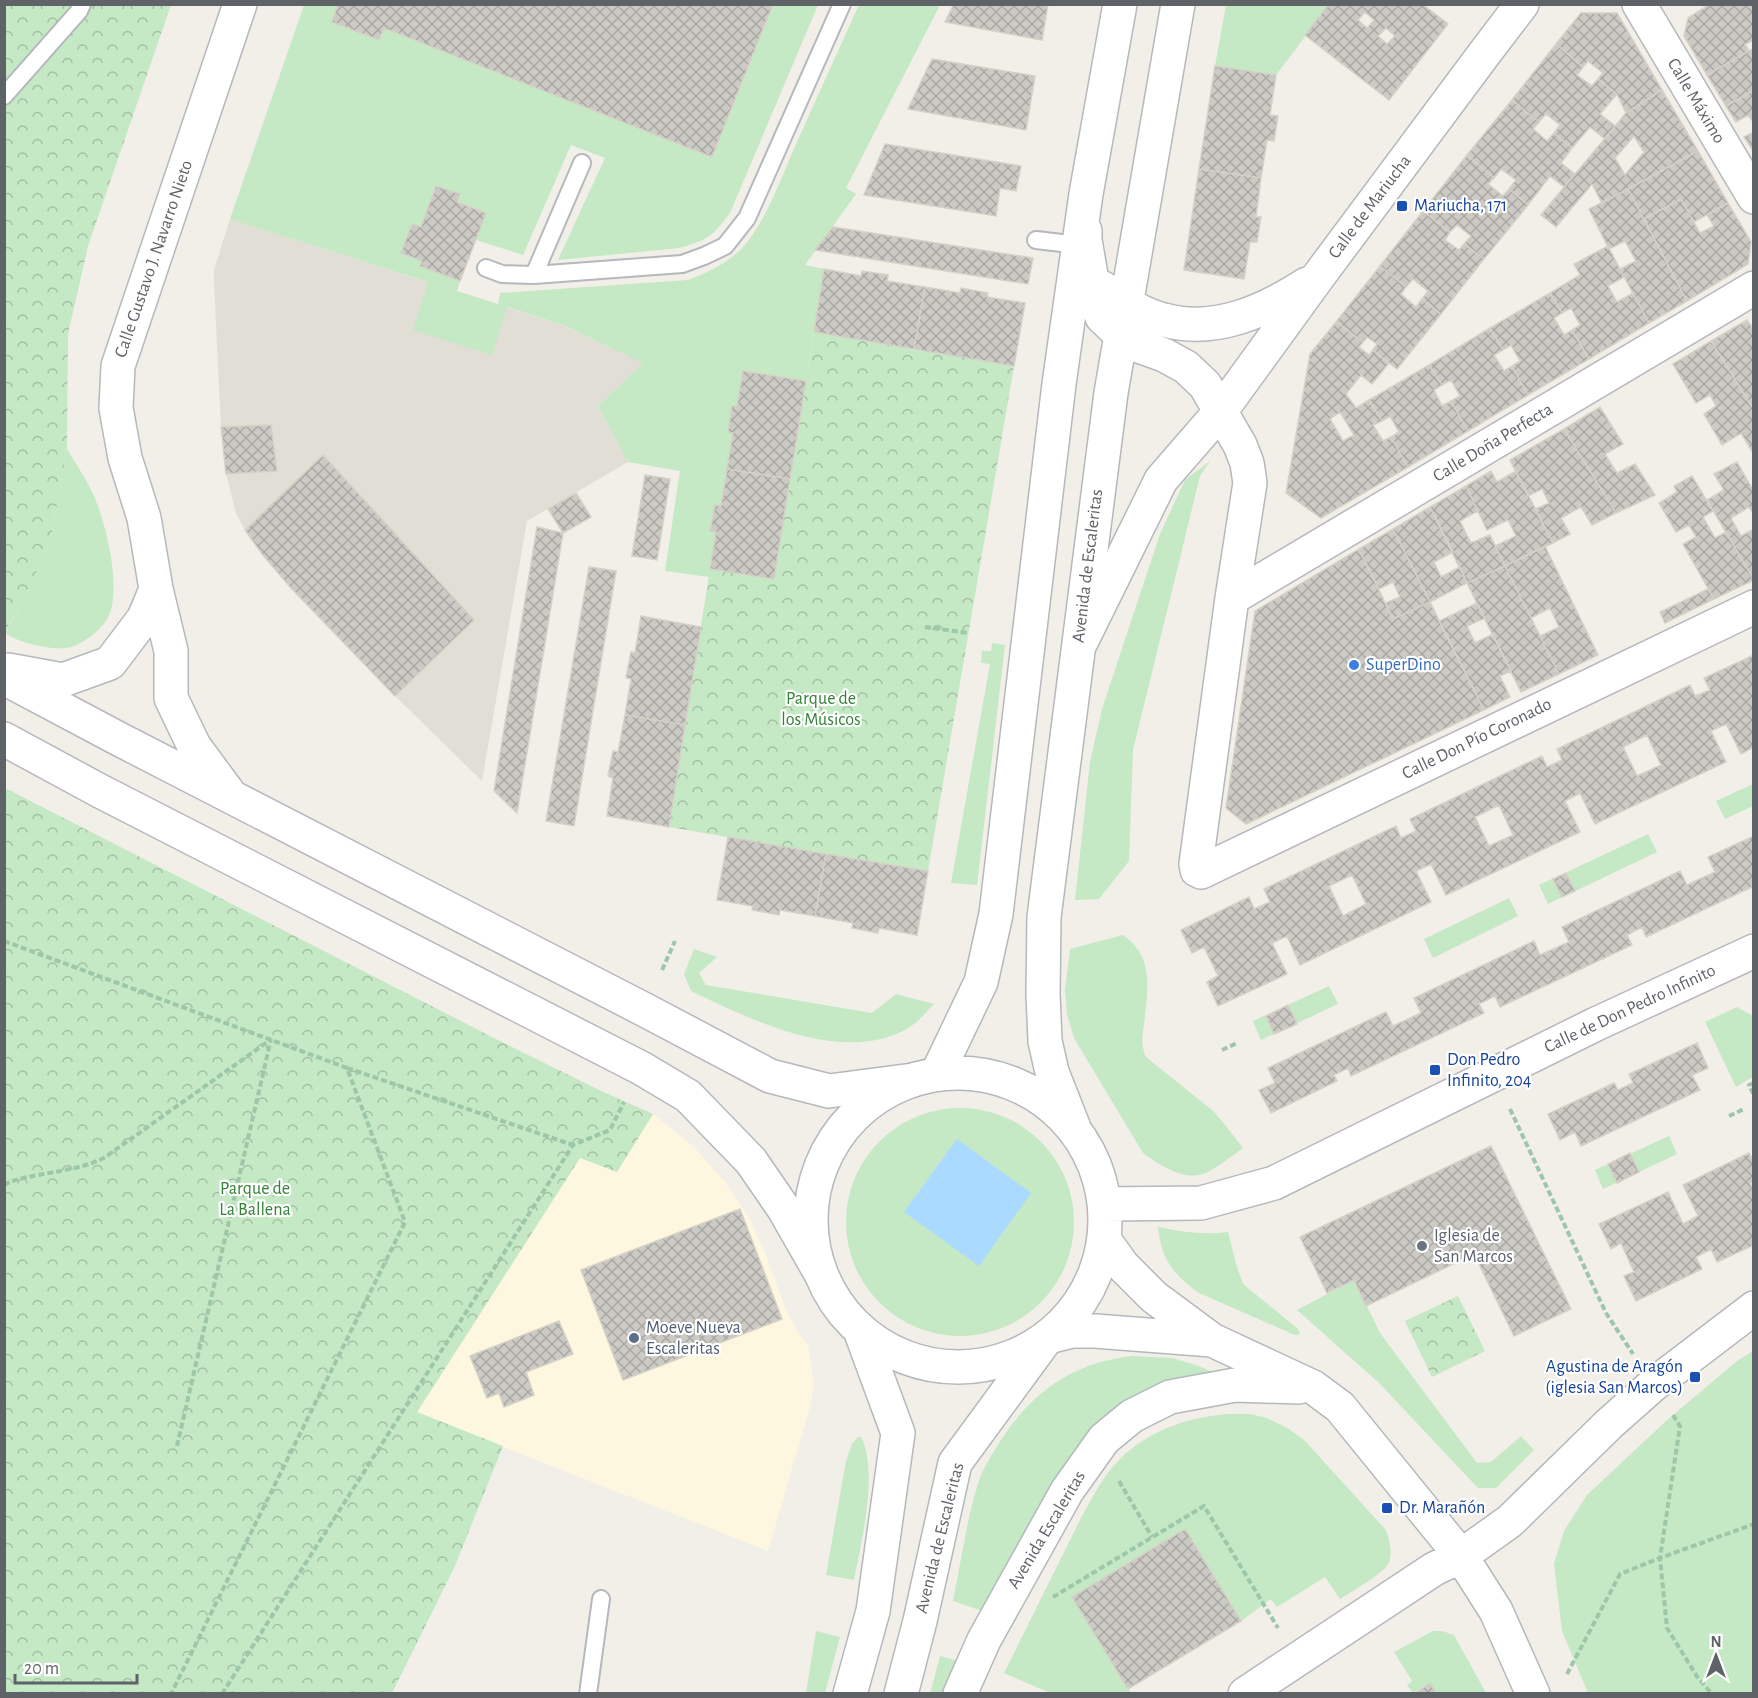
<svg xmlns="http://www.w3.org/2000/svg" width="1758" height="1698" font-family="'Alegreya Sans',sans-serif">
<defs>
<pattern id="forest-crowns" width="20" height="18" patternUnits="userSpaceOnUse" patternTransform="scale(1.5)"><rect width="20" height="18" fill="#c5e8c5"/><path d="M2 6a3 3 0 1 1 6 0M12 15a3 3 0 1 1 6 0" fill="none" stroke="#a3c0a4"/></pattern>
<pattern id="building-cross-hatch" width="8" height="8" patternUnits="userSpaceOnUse" patternTransform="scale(1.5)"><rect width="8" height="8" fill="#cccac5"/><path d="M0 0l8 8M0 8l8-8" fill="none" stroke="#a9a8a4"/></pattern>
</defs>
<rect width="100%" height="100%" fill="#f1efe8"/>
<path fill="#fef7e0" d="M653,1114L694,1147L725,1182L749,1218L765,1253L786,1310L797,1331L808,1345L812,1370L813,1387L811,1403L768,1551L417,1413L580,1158L617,1172Z"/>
<path fill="#e1ded6" d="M230,219L562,325L644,363L598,406L628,462L527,521L482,781L395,696L268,560L245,530L236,513L226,474L221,427L214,283V270Z"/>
<path fill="#c5e8c5" d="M304,5H338L332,22L378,40L384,28L712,157L773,5H818L730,213C712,237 709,239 680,248L558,260L605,158L571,145L523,255L476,240L486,213L457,202L460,194L436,186L421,227L412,224L401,253L422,261L420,266L460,281L457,291L498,304L500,293L688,280C712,271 736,259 751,237C769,212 781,179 793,151C815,102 837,53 859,5H940L846,188L856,194L805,265L824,269L806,381L743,371L737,406H732L728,432L733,433L721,506H715L711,530L716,532L709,577L665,571L680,471L628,462L598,406L643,363L563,325L507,307L492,355L413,330L428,282L230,219Z
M1226,5H1329L1276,75L1215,66Z
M67,449C76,464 87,480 94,496C106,524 124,594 106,621C99,631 86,641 74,646C58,653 19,643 5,633L25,598L51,538Z
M1210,461L1200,476L1133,750L1129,861L1099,899L1075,900L1090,762L1102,709L1160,534L1185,480Z
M992,643L1005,645L977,885L951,883L990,664L981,663L982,651H991Z
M1753,784V806L1725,819L1716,801Z
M1648,834L1657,852L1548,904L1539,885Z
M1509,898L1518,916L1433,958L1424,939Z
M1123,935C1156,958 1147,991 1144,1025C1142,1037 1141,1046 1146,1057L1212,1110L1222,1121L1243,1148C1232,1156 1220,1165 1208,1172C1186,1183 1161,1166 1143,1153L1074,1038L1067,1014L1065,990L1070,949Z
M694,949L717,957L699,973L706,985L872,1013L896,994L934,1004C926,1012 917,1023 907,1029C840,1065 752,1020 691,991L684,974Z
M1329,986L1338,1004L1261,1040L1253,1021Z
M1737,1007L1753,1016L1754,1076L1736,1087L1705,1022Z
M846 1222a114 114 0 1 1 228 0a114 114 0 1 1-228 0Z
M1669,1136L1677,1154L1603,1189L1595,1170Z
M1158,1227C1181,1232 1205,1235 1228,1232L1236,1264L1243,1284L1298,1329L1300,1334L1295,1335L1199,1293C1173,1275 1161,1258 1158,1227Z
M1354,1280L1380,1333L1477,1463L1491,1462L1521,1436L1534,1450L1496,1488H1478L1379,1383L1297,1310Z
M1753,1351V1693H1588L1562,1631L1554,1564L1564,1531L1587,1495L1666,1421L1737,1361Z
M1132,1356L1172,1358L1196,1365L1224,1377L1148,1397L988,1613L953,1601C961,1563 966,1522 978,1484C982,1470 991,1456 999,1443C1031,1393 1071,1363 1132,1356Z
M1228,1414H1250L1267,1418L1289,1429L1306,1442L1386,1530C1389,1539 1393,1552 1389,1562C1385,1573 1351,1592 1340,1599L1325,1577L1277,1607L1271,1599L1241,1621L1184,1529L1072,1597L1131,1693H1050L1004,1673L1082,1516C1093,1497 1103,1476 1118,1461C1147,1431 1187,1417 1228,1414Z
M858,1437H861C879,1472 861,1543 854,1580L826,1575L846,1461L852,1444Z
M816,1631L840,1637L825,1693H806Z
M1433,1631H1442L1454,1635L1486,1693H1437L1430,1683L1413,1693L1407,1685L1412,1681L1394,1652Z
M940,1656L958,1661L944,1693L930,1694Z"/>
<path fill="url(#forest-crowns)" d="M5,5H171L88,246L68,334L67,449L51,538L25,598L5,632Z
M814,332L1014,366L928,871L669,827L710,569L774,579Z
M5,788L496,1039L601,1091L653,1114L617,1172L580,1158L417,1412L503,1446L455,1566L392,1693H5Z
M1458,1296L1485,1351L1432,1377L1405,1321Z"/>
<path fill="#aadaff" d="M957,1139L1031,1193L979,1266L904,1212Z"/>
<path fill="url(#building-cross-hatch)" stroke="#d6d1c6" stroke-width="1.5" fill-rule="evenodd" d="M338,4H773L712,157L384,28L379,40L332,22Z
M954,4H1048L1042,40L945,22Z
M1329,4H1422L1448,24L1389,100L1305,35ZM1365,12L1374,20L1367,28L1358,20ZM1386,28L1395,36L1387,44L1378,36Z
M1710,4H1754V40L1745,44L1749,51L1707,75L1684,36L1688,18Z
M1581,13H1617L1662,90L1626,113L1617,94L1598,79L1603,73L1588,61L1583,67L1556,44Z
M1556,44L1583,67L1577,75L1592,86L1598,79L1617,94L1600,114L1615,126L1605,139L1590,127L1572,148L1554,133L1560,125L1546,114L1539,122L1512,100Z
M1754,48V90L1726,106L1707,75Z
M932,59L1035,76L1026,130L908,109Z
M1215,66L1276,75L1270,115L1278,116L1274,141L1267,140L1261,178L1199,169Z
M1662,90L1698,151L1602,203L1592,184L1556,227L1541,215L1626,113ZM1634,136L1644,152L1625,175L1615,158Z
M1754,90V123L1748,115L1736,122L1726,106Z
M1512,100L1539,122L1533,129L1547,141L1554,133L1572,148L1561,163L1575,174L1564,187L1550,176L1528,205L1509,189L1516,180L1501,169L1494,178L1467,155Z
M1754,132V152L1744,137Z
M885,144L1021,166L1016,191L1000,188L996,216L864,195Z
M1698,151L1728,203L1694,222L1681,199L1644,219L1628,189Z
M1467,155L1494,178L1488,184L1503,196L1509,189L1528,205L1484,259L1464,244L1471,236L1457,225L1450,232L1423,211Z
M1199,169L1261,178L1256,217H1261L1257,242H1250L1244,279L1184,270Z
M436,186L460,194L457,202L486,213L460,281L420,266L422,261L401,253L412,224L421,227Z
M1628,189L1687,301L1649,323L1620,269L1636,261L1625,241L1609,249L1589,209Z
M1681,199L1700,233L1714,226L1707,215L1728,203L1751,242L1748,264L1687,301L1644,219Z
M1423,211L1450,232L1445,240L1459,250L1464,244L1484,259L1441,314L1422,299L1428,291L1413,279L1406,287L1380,266Z
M833,227L1033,258L1028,284L815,250Z
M1608,246L1624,277L1608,286L1617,302L1633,293L1649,323L1589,359L1572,330L1580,325L1571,308L1562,313L1550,293L1580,275L1574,264Z
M1380,266L1406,287L1401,294L1416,307L1422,299L1441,314L1397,369L1373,350L1377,344L1367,337L1363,342L1336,322Z
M824,269L861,276L862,271L888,275L887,281L925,287L914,349L814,332Z
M925,287L960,293L961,288L988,293L987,297L1025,303L1014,366L914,349Z
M1550,293L1562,313L1554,318L1564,335L1572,330L1589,359L1528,395L1512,366L1520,361L1511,345L1503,350L1490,328Z
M1747,320L1754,330V410L1711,341Z
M1336,322L1363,342L1359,347L1369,355L1373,350L1389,363L1372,384L1361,375L1346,394L1356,408L1369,400L1382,421L1373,425L1383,441L1391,437L1408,467L1321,518L1286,493L1310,354ZM1340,412L1354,435L1343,441L1330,419Z
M1490,328L1503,350L1494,355L1504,371L1512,366L1528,395L1468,431L1451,401L1460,396L1451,380L1442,385L1429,365Z
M1711,341L1754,410L1753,453L1741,433L1722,445L1704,414L1716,406L1710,395L1696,403L1673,364Z
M1429,365L1442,385L1434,390L1442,406L1451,401L1468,431L1408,467L1391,437L1399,432L1390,416L1382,421L1369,400Z
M743,371L806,381L790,479L727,469L733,433L728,432L732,406H737Z
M1600,407L1623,444L1605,454L1617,473L1635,464L1655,495L1616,513L1564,429Z
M271,425L277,471L226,474L221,427Z
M1564,429L1616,513L1592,525L1581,507L1561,518L1570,534L1553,543L1535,509L1549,503L1542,489L1528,496L1510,460Z
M323,455L474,620L395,696L290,587L262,554L245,530Z
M1737,462L1754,492V515L1749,507L1731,518L1741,536L1754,529V580L1707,500L1724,490L1714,474Z
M727,469L790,479L774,579L710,569L716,532L710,531L715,505L721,506Z
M1491,471L1497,482L1516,471L1553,543L1505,566L1495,546L1516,536L1508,520L1487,530L1466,486Z
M645,475L670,479L657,560L632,556Z
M1692,476L1713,511L1703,517L1715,538L1726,532L1754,580L1714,599L1683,544L1696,537L1689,525L1676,532L1659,503L1677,492L1674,486Z
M1466,486L1478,511L1460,521L1471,543L1490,535L1505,566L1467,583L1430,507Z
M576,493L591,517L563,533L548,509Z
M1430,507L1453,552L1434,562L1441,577L1460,567L1467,583L1430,602L1393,529Z
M537,527L563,533L517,813L494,791Z
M1393,529L1430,602L1393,619L1386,603L1400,597L1393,582L1379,589L1359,549Z
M1545,546L1598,655L1559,674L1540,636L1559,627L1550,608L1531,618L1505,566Z
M1359,549L1393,619L1430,602L1484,710L1246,824L1226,808L1255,611Z
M1505,566L1559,674L1521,692L1467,583Z
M589,567L616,571L574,826L546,821Z
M1708,589L1714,599L1665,623L1660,612Z
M1477,603L1485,618L1467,626L1475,643L1493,634L1511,671L1500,676L1510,697L1484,710L1439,621Z
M641,616L701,627L685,725L625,715L631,679L626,678L631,652L635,653Z
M1754,655V747L1741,754L1726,724L1711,731L1726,762L1595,824L1580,793L1565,801L1580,832L1446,895L1431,864L1416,871L1431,902L1300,965L1287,936L1272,943L1287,974L1218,1006L1207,982L1218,976L1204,947L1192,953L1181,930L1249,897L1254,909L1270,902L1264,889L1396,826L1401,838L1416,831L1410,819L1542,756L1547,767L1562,760L1557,749L1690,685L1695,696L1710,690L1704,678ZM1647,735L1661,765L1637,776L1623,747ZM1499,805L1513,835L1489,846L1475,817ZM1352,875L1366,904L1343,916L1329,886Z
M625,715L685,725L669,827L607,816L613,778L608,776L613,751L618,752Z
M1754,836V886L1646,937L1642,927L1627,935L1632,945L1500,1007L1495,996L1479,1004L1484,1013L1351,1076L1348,1068L1334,1075L1337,1081L1271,1113L1259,1090L1275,1083L1268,1068L1386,1012L1393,1026L1421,1013L1414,998L1534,941L1540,955L1569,942L1562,927L1680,871L1687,885L1715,872L1708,857Z
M728,837L826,854L815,916L780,910L779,915L752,910L753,906L717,900Z
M826,854L928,871L917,935L879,928L878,933L852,928L853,923L815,916Z
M1566,873L1575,891L1562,897L1553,879Z
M1288,1005L1297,1024L1274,1034L1266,1016Z
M1697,1043L1708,1068L1692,1075L1700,1090L1581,1146L1575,1132L1560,1140L1548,1114L1614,1083L1618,1090L1633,1083L1629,1074Z
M1491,1146L1571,1309L1514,1336L1474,1254L1366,1306L1354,1280L1327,1293L1300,1237Z
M1630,1153L1639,1172L1617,1183L1608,1164Z
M1749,1153L1754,1163V1181L1750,1183L1754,1191V1245L1717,1262L1711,1249L1696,1257L1702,1269L1636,1301L1624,1276L1634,1272L1621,1243L1611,1249L1599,1224L1668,1192L1683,1224L1698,1216L1683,1185Z
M740,1209L782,1319L623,1380L581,1270Z
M559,1321L573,1354L526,1372L534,1395L504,1407L499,1393L487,1398L470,1356Z
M1185,1529L1241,1621L1128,1689L1072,1597Z
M1430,1683L1437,1694H1414Z"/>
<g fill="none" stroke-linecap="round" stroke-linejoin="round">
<g stroke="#b5b8bc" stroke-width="20">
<path id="service" d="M4,96L79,11L82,4
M1036,240L1079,245
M486,268L502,274L534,275L682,264L704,256L725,246L747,218L842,4
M534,275L582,163
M588,1694L601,1599"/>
</g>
<g stroke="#b5b8bc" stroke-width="36">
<path id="minor" d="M1639,4L1754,197
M1085,231V240L1092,281L1096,301L1102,317L1121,335L1136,345L1164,355L1186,367L1205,385L1240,445L1247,463L1250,483L1232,598L1196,864L1197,870L1201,872L1754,607
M1103,288C1122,301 1142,315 1164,320C1215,334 1265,311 1307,284
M1232,598L1754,288
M1081,642L1161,480L1220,412L1318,277L1484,54L1522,4
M8,670L63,680L110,663L144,618L156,589
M4,678L119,739L647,1011L770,1076L829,1091L913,1080
M4,739L100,791L641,1068L688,1096L751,1161L784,1209L820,1272
M228,792L194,746L171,698V651L156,589L144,518L125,458L116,408L118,366L240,4
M1105,1241L1123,1266L1154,1297L1212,1340L1313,1387L1340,1407L1461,1556L1496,1611L1533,1694
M1048,1337L1072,1331H1095L1212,1340
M960,1694L984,1640L1067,1491L1104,1439L1132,1416L1170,1397L1235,1385L1299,1387
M1245,1694L1434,1569L1461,1556L1510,1521L1609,1424L1653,1385L1754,1308"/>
</g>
<g stroke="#b5b8bc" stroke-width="36">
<path id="tertiary" d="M811 1220a147 147 0 1 1 294 0a147 147 0 1 1-294 0Z
M937,1074L981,982L996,914L1059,384L1086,194L1120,4
M1074,1128L1052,1072L1045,1041L1043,994L1044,917L1111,393L1178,4
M1105,1204L1201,1203L1274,1183L1596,1024L1754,951
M850,1694L873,1611L898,1433L860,1330
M901,1694L920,1621L955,1463L1043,1343"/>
</g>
<path stroke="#9cc7a9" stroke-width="4" stroke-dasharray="6 3" stroke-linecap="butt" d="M925,627L968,633
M4,941L347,1068L405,1222L171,1694
M662,970L675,941
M1222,1050L1237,1043
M347,1068L573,1145
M1754,1083L1749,1085L1754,1095
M1510,1109L1606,1313L1633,1354
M1729,1116L1744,1109
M4,1185C13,1180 23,1178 33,1176C57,1171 81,1169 104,1158L270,1040
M1673,1415L1680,1426L1660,1558L1667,1628L1698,1678L1712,1694
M177,1446L271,1039
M1119,1481L1152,1537
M1053,1597L1204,1506L1278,1628
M1567,1674L1620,1574L1660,1558L1754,1524
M222,1694L573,1145L610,1130L624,1102"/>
<use href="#service" stroke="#fff" stroke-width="16"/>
<use href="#minor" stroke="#fff" stroke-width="33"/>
<use href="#tertiary" stroke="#fff" stroke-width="33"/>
</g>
<g fill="#1a4fb4" stroke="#fff" stroke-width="2">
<rect x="1396" y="200" width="12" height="12" rx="3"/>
<rect x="1429" y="1064" width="12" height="12" rx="3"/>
<rect x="1689" y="1371" width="12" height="12" rx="3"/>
<rect x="1381" y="1502" width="12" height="12" rx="3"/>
</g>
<circle fill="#3f7fe0" stroke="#fff" stroke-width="2" cx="1354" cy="665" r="6"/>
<circle fill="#6b7280" stroke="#fff" stroke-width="2" cx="1422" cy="1246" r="6"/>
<circle fill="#5c6f8a" stroke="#fff" stroke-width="2" cx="634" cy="1338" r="6"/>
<g text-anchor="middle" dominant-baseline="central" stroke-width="4.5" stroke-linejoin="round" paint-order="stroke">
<g font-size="18" fill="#5f6368" stroke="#fff">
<text transform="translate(1696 101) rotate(59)">Calle Máximo</text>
<text transform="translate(1370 207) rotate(-53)">Calle de Mariucha</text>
<text transform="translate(154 259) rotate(-71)">Calle Gustavo J. Navarro Nieto</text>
<text transform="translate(1493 443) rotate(-31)">Calle Doña Perfecta</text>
<text transform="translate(1088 566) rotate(-83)">Avenida de Escaleritas</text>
<text transform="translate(1477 739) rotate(-26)">Calle Don Pío Coronado</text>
<text transform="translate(1630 1009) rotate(-25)">Calle de Don Pedro Infinito</text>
<text transform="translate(1047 1530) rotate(-59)">Avenida Escaleritas</text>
<text transform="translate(940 1538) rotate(-76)">Avenida de Escaleritas</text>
</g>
<g font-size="18" fill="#164399" stroke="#fff" text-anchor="start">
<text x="1414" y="206">Mariucha, 171</text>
<text x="1447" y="1060">Don Pedro<tspan x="1447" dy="21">Infinito, 204</tspan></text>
<text x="1683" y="1367" text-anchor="end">Agustina de Aragón<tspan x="1683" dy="21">(iglesia San Marcos)</tspan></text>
<text x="1399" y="1508">Dr. Marañón</text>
</g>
<g font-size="18" fill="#366cbe" stroke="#fff" text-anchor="start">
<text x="1366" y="665">SuperDino</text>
</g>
<g font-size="18" fill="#348238" stroke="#fff">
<text x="821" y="699">Parque de<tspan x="821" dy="21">los Músicos</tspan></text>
<text x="255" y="1189">Parque de<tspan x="255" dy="21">La Ballena</tspan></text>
</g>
<g font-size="18" fill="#5b616d" stroke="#fff" text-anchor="start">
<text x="1434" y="1236">Iglesia de<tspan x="1434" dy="21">San Marcos</tspan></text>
</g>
<g font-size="18" fill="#4e5e75" stroke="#fff" text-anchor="start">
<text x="646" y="1328">Moeve Nueva<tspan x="646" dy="21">Escaleritas</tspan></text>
</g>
</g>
<rect width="1758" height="1698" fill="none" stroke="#5f6368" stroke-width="12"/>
<g transform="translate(1716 1656)" stroke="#ffffff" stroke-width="4.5" paint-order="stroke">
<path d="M0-4.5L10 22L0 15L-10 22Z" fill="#5f6368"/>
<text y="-9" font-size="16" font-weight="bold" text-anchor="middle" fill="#5f6368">N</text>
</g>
<path d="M15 1674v9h122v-9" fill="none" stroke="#5f6368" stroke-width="3"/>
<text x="24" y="1674" font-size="18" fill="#5f6368" stroke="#ffffff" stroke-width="4.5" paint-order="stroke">20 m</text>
</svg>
